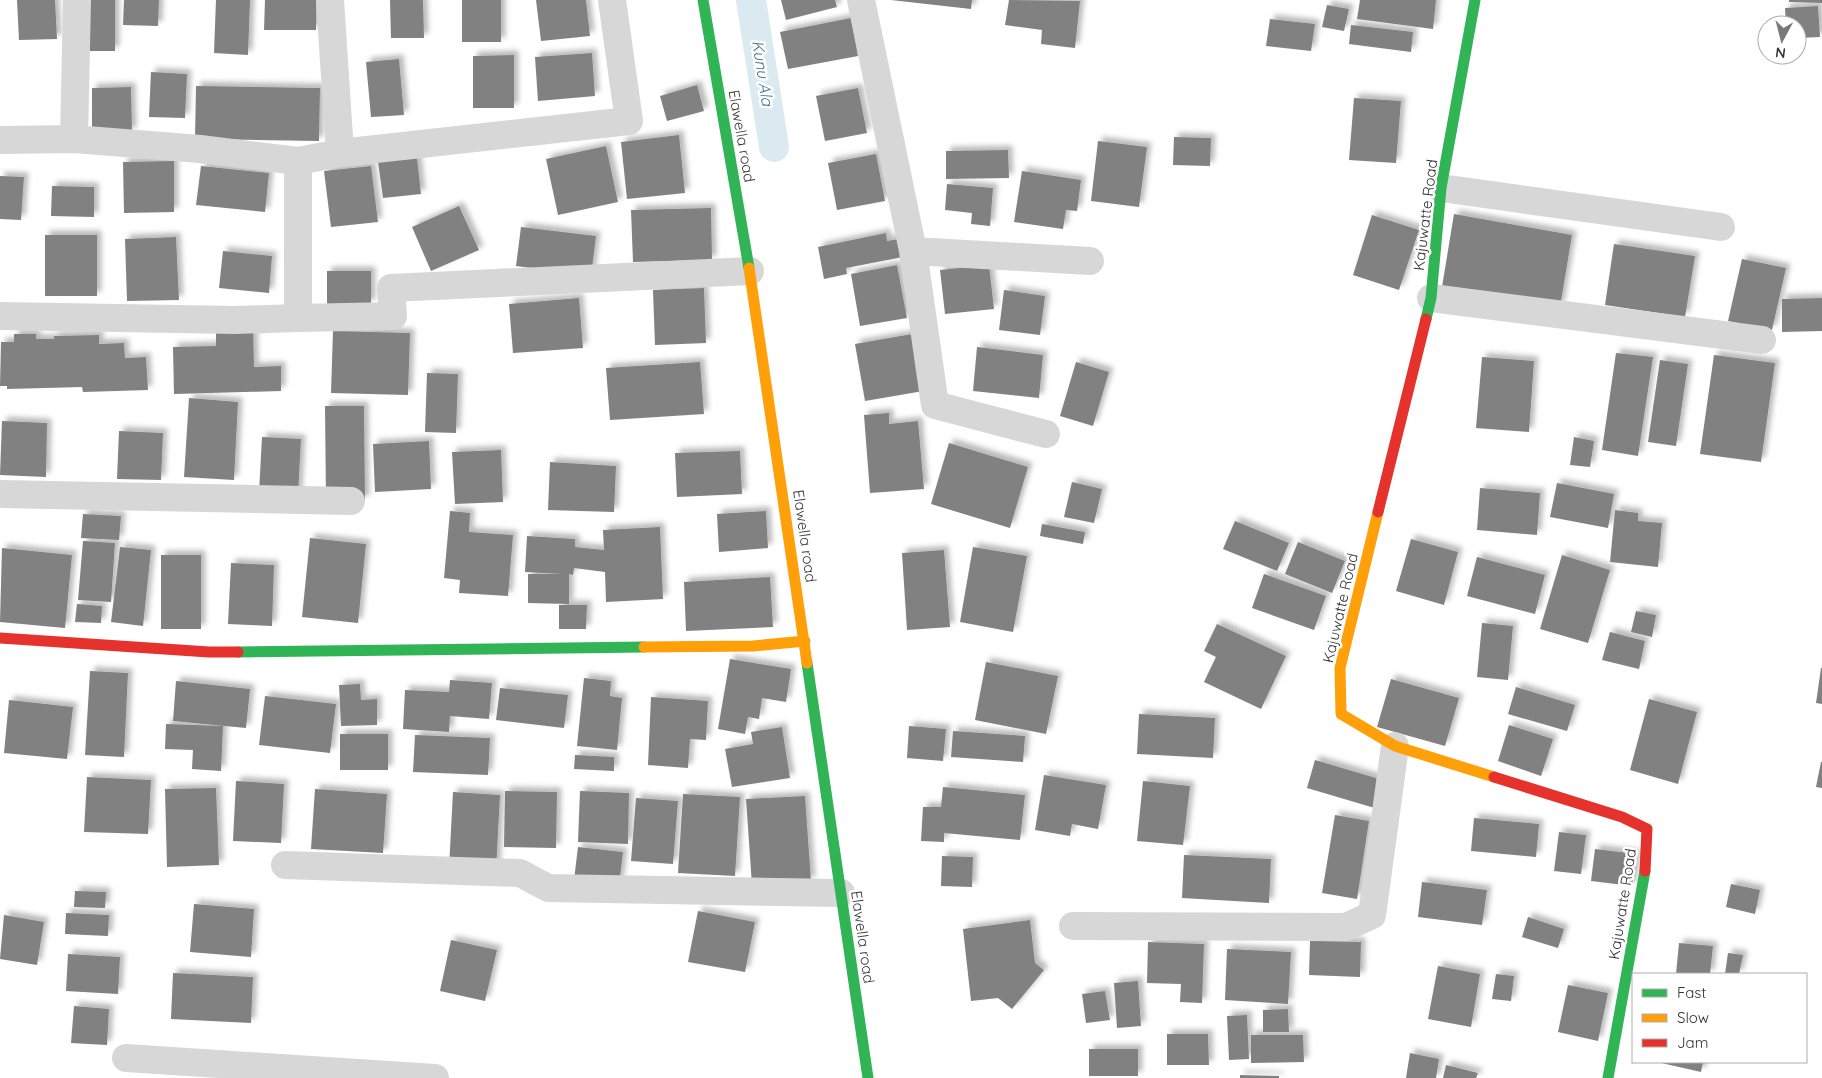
<svg xmlns="http://www.w3.org/2000/svg" width="1822" height="1078" font-family="Quicksand,sans-serif">
<defs>
<filter id="shadow"><feDropShadow dx="4.5" dy="-4.5" stdDeviation="2.5" flood-color="#0004"/></filter>
</defs>
<rect width="100%" height="100%" fill="#fff"/>
<g fill="none" stroke-linecap="round" stroke-linejoin="round">
<path stroke="#dbeaf1" stroke-width="30" d="M751,0L774,147"/>
</g>
<path fill="#818181" filter="url(#shadow)" d="M17,0H55L57,39L19,40Z
M90,0H115V51H90Z
M124,0H159L158,26L123,25Z
M216,0H250L248,55L214,53Z
M265,0H316V30H264Z
M390,0H423L424,38H391Z
M462,0H501V42H462Z
M536,0H586L590,36L541,41Z
M781,0H835L837,7L786,20Z
M891,0H972L971,9Z
M1009,0L1080,1L1075,48L1041,44L1042,30L1005,25Z
M1360,0H1436L1433,29L1357,19Z
M1789,0H1822V3L1789,2Z
M1327,5L1349,9L1344,31L1322,27Z
M1818,6L1820,37L1797,38V25H1786L1785,8Z
M851,18L858,56L788,69L780,32Z
M1270,19L1315,24L1311,51L1266,46Z
M1351,25L1413,32L1411,52L1349,44Z
M592,53L595,96L538,101L535,57Z
M514,55V108H473V56Z
M399,59L404,115L371,117L366,62Z
M151,72L187,74L185,118L149,117Z
M697,85L704,111L667,121L660,96Z
M196,86L320,88L319,141L195,139Z
M131,87L132,132H92V88Z
M858,88L867,133L825,141L816,96Z
M1354,98L1401,101L1396,163L1349,160Z
M679,135L685,193L627,199L621,142Z
M1174,137L1211,138L1210,166L1173,165Z
M1098,141L1147,147L1139,207L1091,201Z
M606,146L618,202L558,215L546,159Z
M1008,150L1009,178L946,179V151Z
M876,154L885,201L837,210L828,163Z
M417,158L421,194L383,198L378,162Z
M174,161V212L124,213L123,162Z
M201,166L269,173L265,212L196,205Z
M371,166L378,222L331,227L324,171Z
M1022,171L1081,180L1077,211L1066,210L1063,229L1014,222Z
M0,176L24,177L21,220L0,219Z
M947,184L993,188L990,226L971,224L972,213L945,210Z
M52,186L94,187V217L51,216Z
M459,206L479,250L431,271L412,227Z
M711,208L712,260L633,262L631,210Z
M1454,214L1572,235L1560,307L1442,287Z
M1372,215L1419,230L1399,290L1353,275Z
M521,227L596,236L591,276L516,266Z
M886,233L887,241L899,239L903,257L846,268L847,274L824,279L818,247Z
M45,235H97V296H45Z
M176,237L179,300L127,301L125,239Z
M1614,244L1695,256L1685,317L1605,305Z
M223,251L272,256L269,293L219,288Z
M1742,259L1786,268L1772,330L1728,321Z
M897,265L907,318L860,326L851,274Z
M989,265L994,309L945,314L940,270Z
M327,271H371V304H327Z
M704,288L706,343L655,345L653,290Z
M1004,290L1045,296L1040,335L999,330Z
M579,298L583,348L513,353L509,304Z
M1822,298V331L1782,332V299Z
M253,325L254,367L281,366V391L174,394L173,347L216,346V326Z
M333,331L410,333L408,395L331,393Z
M918,333L929,390L865,401L855,344Z
M14,334H36V339H54V336L99,335V344L124,343L125,358L146,357L148,390L83,392L82,387L7,389V386H0L1,342H14Z
M977,347L1043,355L1039,398L973,391Z
M1616,353L1653,357L1638,456L1602,450Z
M1714,355L1775,363L1761,462L1700,454Z
M1482,357L1534,361L1529,432L1476,428Z
M1660,360L1688,364L1676,446L1648,442Z
M700,362L704,414L610,420L606,368Z
M1076,362L1109,372L1093,426L1060,416Z
M427,373L458,374L456,433L425,432Z
M189,398L238,402L234,480L184,477Z
M325,406H364L365,500H326Z
M889,413V424L918,421L924,489L870,493L864,415Z
M2,421L47,423L46,477L0,475Z
M119,431L163,433L161,480L117,479Z
M262,437L301,439L298,495L259,493Z
M1574,437L1594,441L1590,467L1570,465Z
M429,441L431,489L375,492L373,444Z
M949,443L1028,467L1010,528L931,504Z
M501,450L503,502L455,504L452,452Z
M740,451L742,494L677,497L675,453Z
M550,462L616,466L614,512L548,510Z
M1072,482L1102,489L1094,523L1064,517Z
M1557,483L1614,494L1608,528L1550,517Z
M1480,488L1540,493L1537,535L1477,530Z
M1615,510L1638,513V521L1662,523L1658,567L1610,562Z
M450,511L470,513L469,532L513,535L508,596L459,593L460,580L444,578Z
M766,511L768,548L719,552L717,514Z
M83,514L121,516L119,540L81,538Z
M1235,521L1289,543L1277,571L1223,549Z
M1042,524L1085,532L1083,544L1040,536Z
M660,527L663,599L606,602L605,572L574,568L573,575L569,574V604L528,603V574H562L525,572L527,536L575,539V547L604,550L603,530Z
M310,538L366,544L358,623L302,617Z
M1411,539L1458,552L1444,605L1396,591Z
M83,541L115,543L111,602L78,600Z
M1298,542L1345,561L1332,593L1285,574Z
M120,547L151,550L143,626L111,622Z
M973,547L1027,556L1013,632L960,622Z
M2,548L72,555L65,628L0,622Z
M944,550L950,627L907,630L902,553Z
M161,555H201V629H161Z
M1562,555L1610,570L1588,643L1540,629Z
M1477,557L1545,575L1535,614L1467,596Z
M231,563L274,565L272,626L228,624Z
M1264,574L1326,596L1314,630L1252,608Z
M770,577L773,627L686,631L684,582Z
M77,604L102,606L101,623L75,622Z
M559,605H587L586,629H559Z
M1636,611L1656,615L1652,637L1631,632Z
M1482,623L1513,626L1508,680L1477,677Z
M1217,624L1286,656L1261,709L1204,682L1216,657L1204,651Z
M1610,632L1645,641L1639,669L1602,660Z
M730,659L791,669L786,702L762,698L759,719L748,717L745,734L718,729Z
M986,662L1058,676L1046,734L975,720Z
M1821,668H1822V704L1816,703Z
M90,671L128,673L124,757L85,755Z
M584,678L611,681L610,696L622,698L617,750L577,746Z
M1391,679L1459,698L1445,746L1377,727Z
M450,680L492,683L489,719L450,716L449,732L403,729L405,690L449,692Z
M176,681L250,689L246,728L173,721Z
M360,684L361,700L377,699V725L341,726L339,685Z
M1516,687L1575,705L1567,731L1508,714Z
M500,688L568,695L564,728L496,720Z
M265,696L336,704L330,753L259,745Z
M651,697L708,701L706,740L690,739L688,768L648,765Z
M1649,699L1697,712L1678,784L1630,770Z
M9,700L73,707L67,759L4,753Z
M1139,714L1215,718L1213,758L1137,754Z
M166,724L223,726L221,771L192,769L193,750L165,749Z
M1509,725L1553,739L1541,776L1498,761Z
M909,726L946,729L943,761L907,758Z
M782,727L790,778L732,787L725,749L753,744L751,732Z
M953,731L1025,736L1023,762L951,757Z
M340,734H388V770H340Z
M415,735L490,738L488,775L413,772Z
M575,755L614,757V771L574,769Z
M1315,760L1386,781L1378,809L1307,788Z
M1821,762H1822V788L1816,787Z
M1044,775L1106,785L1098,829L1072,824L1070,836L1035,830Z
M87,777L151,780L148,834L84,832Z
M236,781L284,784L281,843L233,841Z
M1143,781L1190,786L1183,845L1137,841Z
M943,787L1025,795L1020,840L944,833V842L921,841L923,807H941Z
M216,788L219,865L167,867L165,789Z
M315,789L387,794L383,853L311,849Z
M505,791L557,792L556,848L504,847Z
M580,791L629,793L628,844L578,842Z
M453,792L500,795L496,870L449,868Z
M683,794L740,797L735,876L678,873Z
M805,796L811,881L752,885L746,799Z
M636,798L678,801L673,864L631,861Z
M1335,815L1369,821L1357,899L1322,893Z
M1474,818L1539,824L1536,857L1471,851Z
M1559,832L1586,835L1581,874L1554,871Z
M578,847L623,852L619,885L574,880Z
M1595,849L1636,854L1632,886L1591,881Z
M1184,855L1271,859L1269,903L1182,898Z
M942,856L973,857L972,887L941,886Z
M1422,882L1487,890L1482,925L1418,917Z
M1731,884L1760,890L1755,914L1726,907Z
M75,891L106,892L105,908L74,907Z
M194,904L254,909L251,957L190,952Z
M698,911L755,922L745,972L688,962Z
M66,913L109,915L108,936L65,934Z
M4,915L44,922L37,965L0,959Z
M1528,917L1564,929L1558,948L1522,937Z
M1030,920L1035,963L1044,970L1012,1009L998,998L971,1001L963,929Z
M451,940L497,950L485,1001L440,991Z
M1310,941L1361,942L1360,977L1309,975Z
M1148,942L1204,944L1202,1003L1180,1002L1181,984L1147,983Z
M1679,943L1713,946L1710,974H1676Z
M1227,949L1291,952L1288,1004L1225,1000Z
M1728,953L1743,955L1739,974H1725Z
M68,954L120,957L118,994L66,991Z
M1438,966L1480,974L1471,1027L1428,1019Z
M173,973L253,977L251,1023L171,1019Z
M1496,974L1514,976L1511,1001L1492,999Z
M1138,981L1141,1026L1117,1028L1114,983Z
M1568,985L1608,993L1598,1041L1558,1032Z
M1105,991L1110,1020L1086,1023L1082,994Z
M74,1006L109,1009L107,1045L71,1043Z
M1288,1009L1289,1032H1263V1010Z
M1247,1015L1249,1059L1229,1060L1227,1016Z
M1167,1034H1208L1209,1065H1167Z
M1251,1035H1303L1304,1062L1251,1063Z
M1089,1049H1138V1076H1089Z
M1410,1053L1439,1059L1436,1078H1406Z
M1657,1062H1703L1701,1072Z
M1446,1065L1478,1073L1476,1078H1443Z
M1240,1075L1279,1076V1078H1240Z"/>
<g fill="none" stroke-linecap="round" stroke-linejoin="round">
<path stroke="#d7d7d7" stroke-width="28" d="M861,0L913,251L935,405L1046,434
M74,139L77,0
M0,140L74,139L200,149L298,161L340,153L330,0
M340,153L629,121L612,0
M1441,188L1721,227
M913,251L1090,261
M1431,298L1762,340
M0,316L235,320L298,318V161
M298,318L393,316L391,288L750,271
M0,494L351,501
M285,865L520,873L548,888L841,893
M1073,926L1346,927L1372,915L1395,746
M126,1058L435,1078"/>
<path stroke="#30b455" stroke-width="11" d="M703,0L749,268
M1426,319L1431,298L1441,188L1475,0
M238,652L644,647
M807,663L868,1078
M1608,1078L1645,871"/>
<path stroke="#ff9f0a" stroke-width="11" d="M749,268L807,663
M1378,512L1340,668L1341,714L1395,746L1494,777
M644,647L753,646L805,641"/>
<path stroke="#e5322d" stroke-width="11" d="M1378,512L1426,319
M0,638L209,652H238
M1494,777L1622,817L1647,829L1645,871"/>
</g>
<g text-anchor="middle" dominant-baseline="central" stroke-width="5" stroke-linejoin="round" paint-order="stroke">
<g font-size="15" fill="#333" stroke="#fff">
<text transform="translate(742 136) rotate(80)">Elawella road</text>
<text transform="translate(1425 215) rotate(-83)">Kajuwatte Road</text>
<text transform="translate(805 536) rotate(82)">Elawella road</text>
<text transform="translate(1340 608) rotate(-77)">Kajuwatte Road</text>
<text transform="translate(1622 904) rotate(-81)">Kajuwatte Road</text>
<text transform="translate(863 937) rotate(82)">Elawella road</text>
</g>
<g font-size="16" font-style="italic" fill="#417894" stroke="#fff">
<text transform="translate(763 73) rotate(81)">Kunu Ala</text>
</g>
</g>
<rect x="1632" y="973" width="175" height="90" fill="#ffffff" stroke="#adadad"/>
<rect x="1642" y="989" width="25" height="8" fill="#30b455" stroke="#adadad"/>
<text x="1677" y="998" font-size="15" fill="#333333">Fast</text>
<rect x="1642" y="1014" width="25" height="8" fill="#ff9f0a" stroke="#adadad"/>
<text x="1677" y="1023" font-size="15" fill="#333333">Slow</text>
<rect x="1642" y="1039" width="25" height="8" fill="#e5322d" stroke="#adadad"/>
<text x="1677" y="1048" font-size="15" fill="#333333">Jam</text>
<g transform="translate(1782 40) rotate(187)"><circle r="24" fill="#ffffff" stroke="#adadad"/>
<path d="M0-4L9 19L0 12L-9 19Z" fill="#7a7a7a"/>
<text y="-8" font-size="14" font-weight="bold" text-anchor="middle" fill="#333333">N</text>
</g>
</svg>
